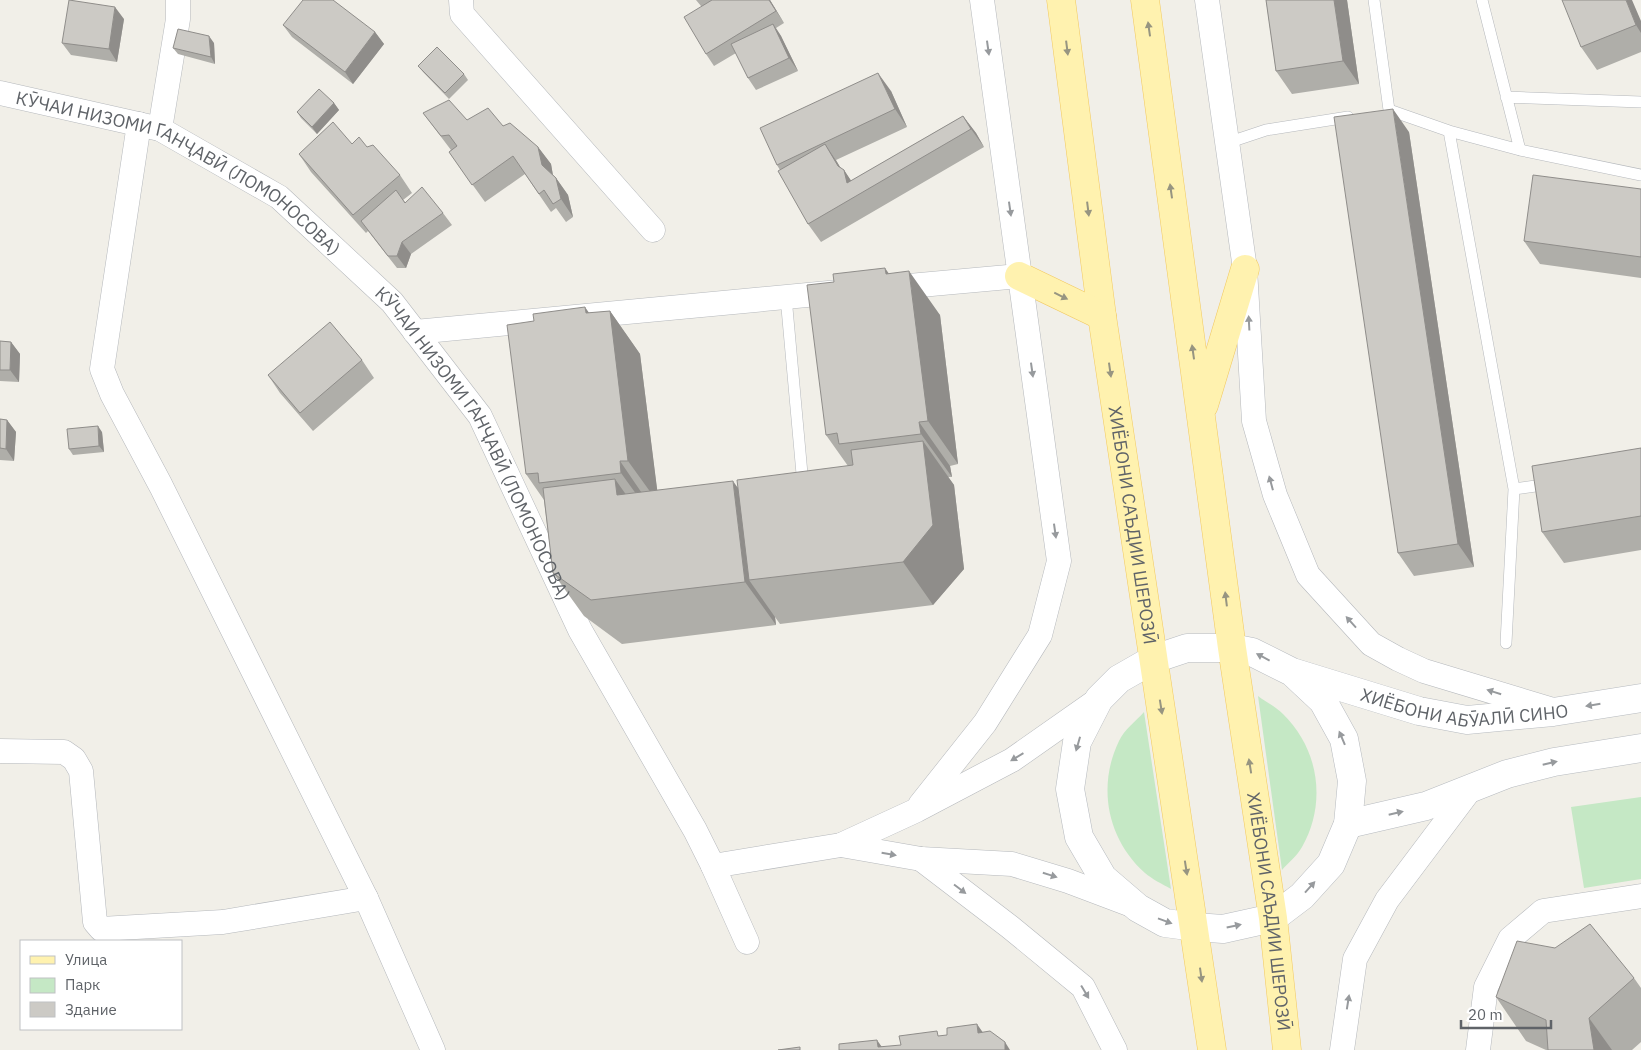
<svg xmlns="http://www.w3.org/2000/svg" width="1641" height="1050" font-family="'IBM Plex Sans',sans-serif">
<rect width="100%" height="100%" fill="#f1efe8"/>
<path fill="#c5e8c5" d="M1258,696C1266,702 1276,707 1283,714C1319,749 1327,803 1302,847C1297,856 1288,863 1282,870Z
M1144,712L1171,889C1162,884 1152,879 1145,873C1107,839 1097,786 1119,741C1124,730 1136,721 1144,712Z
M1641,797V879L1584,888L1571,807Z"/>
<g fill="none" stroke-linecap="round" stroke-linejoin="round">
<g stroke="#b5b8bc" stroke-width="12">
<path id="service" d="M1374,0L1389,110L1449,131L1514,489L1550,484
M1482,0L1520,150
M1506,97L1641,102
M1449,131L1520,150L1641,175
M1227,143L1266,130L1348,117
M786,297L803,485
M1506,643L1514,489"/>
</g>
<g stroke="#b5b8bc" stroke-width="25">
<g id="minor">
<path d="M461,0L462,14L653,230"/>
<path d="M1207,0L1245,269L1254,421L1275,495L1308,575L1371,644L1398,659L1424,671L1553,710"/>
<path id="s1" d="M0,93L160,129L279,197L392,302L480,416L580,630L695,830L713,866L841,845L917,810L1012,760L1099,699"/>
<path d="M139,124L102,369L112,394L161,486L366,898L433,1050"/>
<path d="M160,129L178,19V0"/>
<path d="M887,288L1019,276"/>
<path d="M415,332L839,292"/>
<path d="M0,751L64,752L74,759L81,771L95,922L101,929L223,922L366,898"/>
<path d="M920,805L985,723L1040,635L1059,561L982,0"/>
<path d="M841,845L921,859L1012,864L1068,881L1129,904"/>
<path d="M921,859L1010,927L1083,987L1115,1050"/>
<path d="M713,866L747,942"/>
<path d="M1342,1050L1355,959L1387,900L1469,791"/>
<path d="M1478,1050L1486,987L1510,939L1543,911L1641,896"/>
</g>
</g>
<g stroke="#b6babf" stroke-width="29">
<g id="secondary">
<path id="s2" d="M1292,672L1323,701L1344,739L1352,781L1348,824L1331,864L1302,896L1273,918L1223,929L1195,927L1165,923L1138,908L1103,878L1079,837L1070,789L1077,742L1099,699L1119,679L1154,659L1187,648H1232L1252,652L1292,672L1419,711L1467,720L1553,712L1641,698"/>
<path d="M1348,824L1426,806L1507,774L1554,762L1641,748"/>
</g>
</g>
<g stroke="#f2c960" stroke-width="29">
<g id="primary">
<path id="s3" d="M1061,0L1102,316L1212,1050"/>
<path id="s4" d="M1145,0L1232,648L1273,918L1287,1050"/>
<path d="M1019,276L1102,316"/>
<path d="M1204,405L1245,269"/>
</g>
</g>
<use href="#service" stroke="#fff" stroke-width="11"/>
<use href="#minor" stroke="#fff" stroke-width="24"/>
<use href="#secondary" stroke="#fff" stroke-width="28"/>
<use href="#primary" stroke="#fff2af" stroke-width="28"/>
</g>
<path fill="#afaea9" d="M696,0H770L784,23L776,28L781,36L798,71L756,90L748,78L736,53L714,66L706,54L701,6Z
M1266,0H1347L1359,84L1292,94L1276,71Z
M124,19L117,62L71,55L62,43Z
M1641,21V52L1597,70L1581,47Z
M283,25L375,32L384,44L353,84L292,37Z
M214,43L215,64L178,54L173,48Z
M418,66L464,74L468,80L449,99L423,72Z
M891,91L907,127L836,160L841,169L844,170L851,181L963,116L976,133L984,147L821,242L808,224L780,170L777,165Z
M334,103L339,110L317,134L301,118L297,112Z
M423,113L467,120L503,126L538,147L551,164L553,175L556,178L568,195L573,217L566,222L556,208L551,212L525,174L485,202L449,152L451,150Z
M1409,132L1474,567L1414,576L1398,553Z
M352,144L367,147L400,175L412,193L403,200L405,202L443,213L452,225L411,254L406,268H397L368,231L366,233L311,172L299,154Z
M1641,189V278L1540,264L1524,241Z
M889,274L940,315L958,464L950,466L952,477H948L954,485L964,569L933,605L780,624L775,617L776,625L622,644L584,616L553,573L544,500L526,474L589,313L610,311L640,354L657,490L738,487L848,466L826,435Z
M0,341L11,342L20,354L19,382L0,381Z
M362,360L374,378L313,431L280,393L268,375Z
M0,419L7,420L16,432L14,461L0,460Z
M102,432L104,452L73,455L69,449Z
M1641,448V550L1564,563L1542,532Z
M1634,978L1641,988V1042L1632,1050H1546L1526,1041L1496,997Z"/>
<path fill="#8f8d8a" d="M769,0H770L784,23L776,11Z
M1334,0H1347L1359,84L1343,61Z
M1626,0H1632L1641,21V33L1636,25Z
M115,7L124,19L117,62L109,49Z
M773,24L781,36L798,71L789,58Z
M375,32L384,44L353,84L345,72Z
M209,36L214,43L215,64L211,57Z
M878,73L891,91L907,127L895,109Z
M334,103L339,110L317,134L312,127Z
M1393,109L1409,132L1474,567L1458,544Z
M963,116L976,133L984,147L971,129Z
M825,144L837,162L845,175L844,170L856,188L847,183Z
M538,147L551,164L554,182L542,165Z
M556,178L568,195L573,217L561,199Z
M402,242L411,254L406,268L397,256Z
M885,268L914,310L909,271L940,315L958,464L928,421L886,274Z
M585,307L614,349L610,311L640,354L659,504L628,461L586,313Z
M11,342L20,354L19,382L10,370Z
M7,420L16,432L14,461L6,449Z
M919,422L950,466L952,477L921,434Z
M98,426L102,432L104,452L99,446Z
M923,441L954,485L964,569L933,605L903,562Z
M620,461L650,505L652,516L621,473Z
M615,479L646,523L617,495Z
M733,481L763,524L749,580L775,617L776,625L745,582Z
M1589,1018L1612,1050H1594Z
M977,1024L995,1050L978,1033Z
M877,1040L884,1050L878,1047Z
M1005,1042L1010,1050H1005Z"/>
<path fill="#cccac5" stroke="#8f8d8a" d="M69,0L115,7L109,49L62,43Z
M303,0H333L375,32L345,72L283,25Z
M712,0H769L776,11L706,54L684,17Z
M1266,0H1334L1343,61L1276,71Z
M1562,0H1626L1636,25L1581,47Z
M773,24L789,58L748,78L731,44Z
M178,29L209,36L211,57L173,48Z
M437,47L464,74L445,93L418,66Z
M878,73L895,109L777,165L760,128Z
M319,89L334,103L312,127L297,112Z
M449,100L467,120L488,108L503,126L510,123L538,147L542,165L556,178L561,199L553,204L544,190L539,194L513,156L472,185L449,152L457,146L449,135L441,136L423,113Z
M1393,109L1458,544L1398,553L1334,117Z
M963,116L971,129L808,224L778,171L825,144L838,166L844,170L847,183Z
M333,122L352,144L359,137L367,147L373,145L400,175L353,215L299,154Z
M1533,175L1641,189V257L1524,241Z
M422,187L443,213L402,242L397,256H388L361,221L396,190L405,203Z
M885,268L886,274L909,271L928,421L919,422L921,434L839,444L837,433L826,435L807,285L834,282L833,274Z
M585,307L586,313L610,311L628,461H620L621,473L539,483L538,473L526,474L507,325L534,321L533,314Z
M330,322L362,360L300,413L268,375Z
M0,341L11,342L10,370H0Z
M0,419L7,420L6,449L0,448Z
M98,426L99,446L69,449L67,429Z
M923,441L933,525L903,562L749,580L737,480L853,465L851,450Z
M1641,448V516L1542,532L1532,466Z
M615,479L617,495L733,481L745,582L591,600L553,573L543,488Z
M1590,924L1634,978L1589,1018L1594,1050H1548L1546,1020L1496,997L1517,941L1555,948Z
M977,1024L978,1033L990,1031L1005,1042V1050H839V1044L877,1040L878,1047L901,1045L899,1036L937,1031L938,1036L947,1035V1028Z
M800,1047V1050H778Z"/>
<defs><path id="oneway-solid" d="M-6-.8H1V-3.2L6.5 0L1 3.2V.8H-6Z" transform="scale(1.25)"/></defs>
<g fill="#979581">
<use href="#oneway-solid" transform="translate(1149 29) rotate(-98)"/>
<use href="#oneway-solid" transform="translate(1067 48) rotate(83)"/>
<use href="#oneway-solid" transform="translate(1171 191) rotate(-98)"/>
<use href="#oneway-solid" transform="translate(1088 209) rotate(83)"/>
<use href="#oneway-solid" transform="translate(1061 296) rotate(26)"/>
<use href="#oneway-solid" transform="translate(1193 352) rotate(-98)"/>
<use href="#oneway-solid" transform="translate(1110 370) rotate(82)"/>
<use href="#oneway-solid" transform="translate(1226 599) rotate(-97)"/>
<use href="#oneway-solid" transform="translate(1161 707) rotate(81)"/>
<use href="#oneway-solid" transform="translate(1250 766) rotate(-99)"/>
<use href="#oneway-solid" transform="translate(1186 868) rotate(81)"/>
<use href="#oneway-solid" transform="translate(1201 975) rotate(82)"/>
</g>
<g fill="#979a9d">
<use href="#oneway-solid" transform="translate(988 48) rotate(82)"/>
<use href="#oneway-solid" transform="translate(1010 209) rotate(82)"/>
<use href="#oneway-solid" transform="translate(1249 323) rotate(-93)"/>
<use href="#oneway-solid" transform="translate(1032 370) rotate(82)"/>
<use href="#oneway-solid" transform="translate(1271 483) rotate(-105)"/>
<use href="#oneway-solid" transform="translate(1055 531) rotate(82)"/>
<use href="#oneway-solid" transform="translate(1351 622) rotate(-132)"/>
<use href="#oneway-solid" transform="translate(1263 657) rotate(-152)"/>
<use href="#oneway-solid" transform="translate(1494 692) rotate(-163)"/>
<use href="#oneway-solid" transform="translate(1593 705) rotate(171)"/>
<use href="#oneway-solid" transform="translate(1342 738) rotate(-113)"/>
<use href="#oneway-solid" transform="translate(1078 744) rotate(106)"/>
<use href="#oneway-solid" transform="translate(1017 757) rotate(149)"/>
<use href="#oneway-solid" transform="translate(1550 763) rotate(-13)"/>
<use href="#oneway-solid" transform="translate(1396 813) rotate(-13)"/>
<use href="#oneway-solid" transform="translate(889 854) rotate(10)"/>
<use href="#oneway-solid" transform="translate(1050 875) rotate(17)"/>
<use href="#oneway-solid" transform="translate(1310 887) rotate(-48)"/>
<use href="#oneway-solid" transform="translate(960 889) rotate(37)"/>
<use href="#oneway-solid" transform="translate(1165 921) rotate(20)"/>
<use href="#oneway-solid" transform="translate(1234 926) rotate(-12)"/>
<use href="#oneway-solid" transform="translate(1085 992) rotate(59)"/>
<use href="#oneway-solid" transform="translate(1348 1002) rotate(-81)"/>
</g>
<g text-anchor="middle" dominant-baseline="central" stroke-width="4" stroke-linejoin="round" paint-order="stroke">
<g font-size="18" fill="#5f6368" stroke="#fff">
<text stroke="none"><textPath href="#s1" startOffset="199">КӮЧАИ НИЗОМИ ГАНҶАВӢ (ЛОМОНОСОВА)</textPath></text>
<text stroke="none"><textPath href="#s1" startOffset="619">КӮЧАИ НИЗОМИ ГАНҶАВӢ (ЛОМОНОСОВА)</textPath></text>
<text stroke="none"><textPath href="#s3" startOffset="530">ХИЁБОНИ САЪДИИ ШЕРОЗӢ</textPath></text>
<text stroke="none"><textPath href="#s2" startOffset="1065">ХИЁБОНИ АБӮАЛӢ СИНО</textPath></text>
<text stroke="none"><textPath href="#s4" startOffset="920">ХИЁБОНИ САЪДИИ ШЕРОЗӢ</textPath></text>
</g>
</g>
<rect x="20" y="940" width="162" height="90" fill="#ffffff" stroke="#bfc1c3"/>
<rect x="30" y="956" width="25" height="8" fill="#fff2af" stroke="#bfc1c3"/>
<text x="65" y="965" font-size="15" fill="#5f6368">Улица</text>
<rect x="30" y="978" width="25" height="15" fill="#c5e8c5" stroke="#bfc1c3"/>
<text x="65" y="990" font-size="15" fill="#5f6368">Парк</text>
<rect x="30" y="1002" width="25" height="15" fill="#cccac5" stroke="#bfc1c3"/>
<text x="65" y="1015" font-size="15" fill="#5f6368">Здание</text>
<path d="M1461 1020v8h90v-8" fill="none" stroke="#5f6368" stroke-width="2.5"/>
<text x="1468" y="1020" font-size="15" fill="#5f6368" stroke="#ffffff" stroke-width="4" paint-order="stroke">20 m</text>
</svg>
